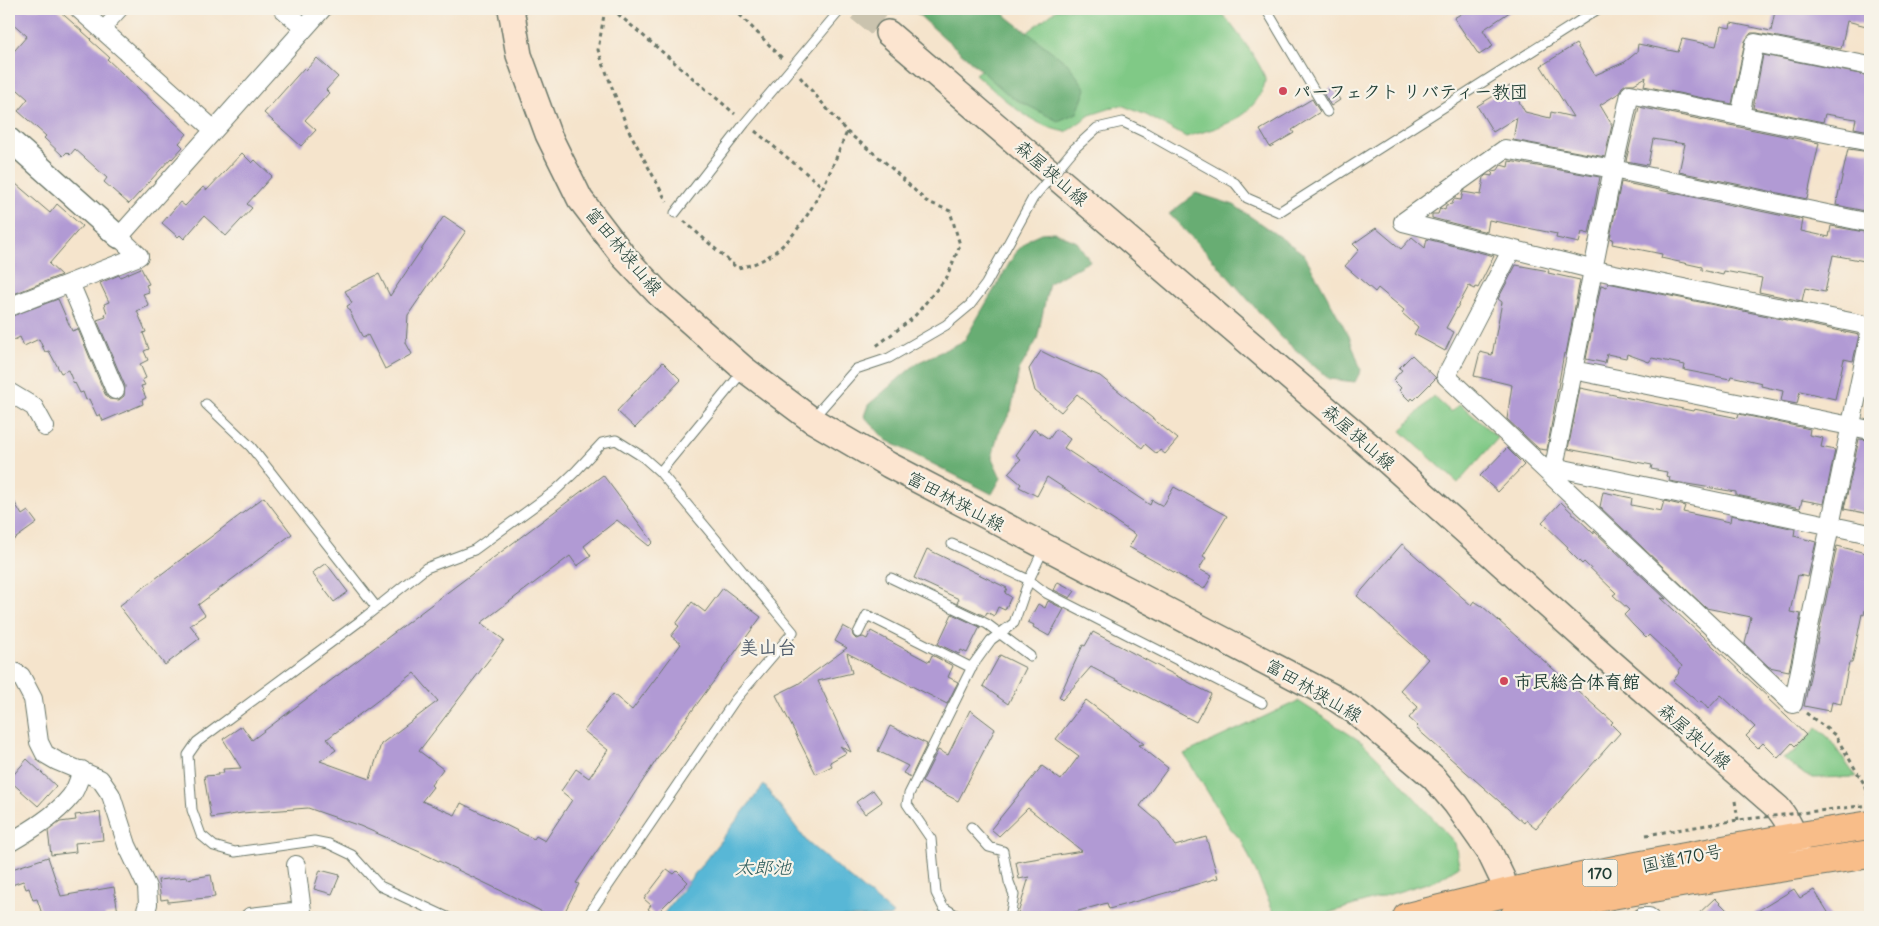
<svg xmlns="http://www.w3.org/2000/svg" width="1879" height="926" font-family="Delius,'Klee One',sans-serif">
<rect width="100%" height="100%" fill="#f7f3e8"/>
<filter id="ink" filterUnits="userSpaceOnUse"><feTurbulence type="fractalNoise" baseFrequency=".02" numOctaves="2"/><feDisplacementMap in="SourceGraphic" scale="10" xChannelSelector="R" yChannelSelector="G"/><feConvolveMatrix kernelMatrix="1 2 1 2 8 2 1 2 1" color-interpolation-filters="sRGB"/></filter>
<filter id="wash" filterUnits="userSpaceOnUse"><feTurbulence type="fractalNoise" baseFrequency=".0096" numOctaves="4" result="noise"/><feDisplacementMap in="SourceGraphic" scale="20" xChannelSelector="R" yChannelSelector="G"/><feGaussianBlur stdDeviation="1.12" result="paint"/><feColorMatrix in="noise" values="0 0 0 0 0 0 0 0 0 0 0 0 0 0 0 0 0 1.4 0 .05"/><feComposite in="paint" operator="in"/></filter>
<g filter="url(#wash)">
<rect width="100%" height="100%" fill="#f5e4cc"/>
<path fill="#80c986" stroke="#50835d" d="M1057,9H1219C1229,22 1264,65 1265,80C1265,87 1260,95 1256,101C1239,124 1212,129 1186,137L1146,115L1121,105L1090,115L1066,132C1030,126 1002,97 975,74Z
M1433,396L1451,412L1460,404L1498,438L1458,483L1401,431Z
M1298,701L1363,743L1386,766L1455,843L1459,866L1437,880L1315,917H1276L1242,841L1230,828L1184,754Z
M1817,728L1828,737L1856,777L1813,778L1805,775L1783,758L1795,751Z"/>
<path fill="#68ad73" stroke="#447554" d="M912,9H999L1010,19L1068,64L1086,89L1077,113L1058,121L1011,97Z
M1196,193L1234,205L1304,254L1349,336L1361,370L1355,382L1329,379L1281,337L1207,253L1169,214Z
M1054,232L1077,242L1090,261L1049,283L1037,340L1019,370L1011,411L998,434L992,458L1001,478L992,494L886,440L864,416L868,405L917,363L964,341L1016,252L1030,238L1041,233Z"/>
<path fill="#58b7d6" stroke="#3c7a85" d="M764,785L808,843L893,914L890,917H661Z"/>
<g id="blocks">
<path fill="#b19ad4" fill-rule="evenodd" d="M9,9H57L91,39L90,40L109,57L107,59L187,134L179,143L183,147L172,159L171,158L129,204L104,182L107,178L75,149L70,155L67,152L63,156L44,138L46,136L18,111L28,99L9,82V57L27,36L9,20Z
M1469,9H1514L1483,30L1493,46L1479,55L1454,18Z
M1808,9H1870V27L1847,21L1841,49L1757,33H1751L1745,41L1732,104L1644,86L1646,77L1634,84H1626L1622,87L1619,93L1600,105L1612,125L1605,157L1513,140L1517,117L1493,132L1477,106L1510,86L1525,112L1550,118L1551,112L1573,117L1541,66L1576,44L1595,75L1625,62L1637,52L1638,44L1678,52L1682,39L1716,46L1721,26L1730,28L1731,23L1771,31L1775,11L1791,14V10L1807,13Z
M1763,55L1870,76V131L1854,128L1856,119L1825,114L1823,122L1753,108Z
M317,58L338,77L326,90L329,93L305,120L316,130L301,146L264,113L304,68L306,70Z
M1332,87L1340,100L1331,106L1323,93Z
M1312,99L1320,112L1292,130L1294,133L1270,147L1260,130Z
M1639,107L1819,143L1807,199L1679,172L1685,144L1653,139L1648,165L1626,161Z
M1848,149L1870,152V212L1836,205Z
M242,153L252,163L255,160L272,176L247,204L252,208L226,236L204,216L184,239L180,235L178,237L162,223L180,202L185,206L203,187L207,190Z
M1509,161L1600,177L1589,234L1582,232L1579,243L1556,238L1557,234L1489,220L1487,232L1432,218V214H1438L1440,208L1445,210L1446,205L1452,204L1454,199L1461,200L1463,192L1481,195L1484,177L1486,175L1492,176L1493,171L1498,170L1501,165L1508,167Z
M9,178L50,213L57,204L82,226L49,264L61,275L9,296Z
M1621,182L1803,220L1801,231L1829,237L1831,226L1870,233V262L1833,255L1825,292L1805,288L1802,301L1759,292L1762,278L1724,271L1723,275L1702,270V267L1661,258L1662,254L1612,244L1613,239L1610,238Z
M444,216L466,231L408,315L406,343L412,354L385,369L368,335L363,338L347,306L352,303L345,291L379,274L390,296Z
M1376,228L1401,249L1412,237L1425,248L1427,239L1494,256L1478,288L1476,287L1475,289L1469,286L1446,328L1454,332L1445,351L1414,334L1418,327L1402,313L1404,310L1378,288L1375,292L1345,266L1359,250L1353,244Z
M1516,265L1549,271L1548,273L1580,280L1566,354L1564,353L1547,450L1539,449L1507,419L1512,385L1474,376L1480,352L1492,355L1502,302L1498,299Z
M141,268L149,284L146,285L149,292L143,294L149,306L137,311L146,332L143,333L149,349L144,351L148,360L140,364L146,378L142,380L145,385L141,386L146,398L142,400L143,404L103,421L100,414L97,416L89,399L86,400L83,392L80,393L75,383L74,384L68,370L61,373L49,351L45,352L39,339L24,346L20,337L12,341L9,332V317L58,299L72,331L78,329L105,394L109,399L119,400L124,396L125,386L97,320L106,317L105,314L107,313L104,304L109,302L100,283L119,275L120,277Z
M1608,283L1859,335L1853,361L1844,359L1835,399L1800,391L1797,404L1781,401L1783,391L1761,386L1762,383L1731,376L1730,379L1684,370L1685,365L1652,358L1649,362L1627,354L1626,358L1607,354L1605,363L1586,359L1601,285L1607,287Z
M1041,351L1059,360L1100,376L1178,439L1165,454L1160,450L1157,454L1145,444L1142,448L1077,394L1061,412L1035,391L1029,369Z
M1412,355L1436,378L1414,400L1412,398L1410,401L1399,390L1401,388L1393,380L1402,370L1399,368Z
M663,362L681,380L635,428L617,411Z
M1580,388L1693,411L1694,409L1738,418L1739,414L1810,429L1809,435L1823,438L1821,447L1835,450L1824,504L1802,500L1800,508L1736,495V492L1669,481L1670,477L1666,476L1667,472L1651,469L1652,465L1568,449Z
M1034,429L1049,439L1056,429L1070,439L1064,448L1150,505L1152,500L1163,506L1174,487L1227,516L1203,556L1206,558L1199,569L1212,576L1204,589L1129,547L1136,535L1047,477L1037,496L1019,487L1021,484L1008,473L1021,459L1016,455Z
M1859,439L1870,440V514L1844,509Z
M1507,448L1524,465L1498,492L1480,476Z
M603,475L653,542L649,546L617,520L584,546L591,556L577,566L570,556L481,623L504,640L419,751L443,769L431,785L433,787L422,801L455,815L461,803L534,839L536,836L545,841L572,800L561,791L576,769L589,778L608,750L584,731L613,694L632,710L681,644L671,636L679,626L676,624L692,602L705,612L723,588L761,617L661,753L576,883L579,884L562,917H552L510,895L420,852L360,826L308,808L242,813L211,818L204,776L218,775V773H224L223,769L241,768L223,739L242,726L252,740ZM414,673L438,701L381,744L370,779L320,761L336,750L327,739Z
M1603,492L1632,498L1631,505L1661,511L1664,501L1685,506L1683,512L1730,522L1731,515L1795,529L1794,536L1816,542L1808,577L1798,575L1790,612L1801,614L1789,671L1769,667L1745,644L1751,617L1706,608L1600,507Z
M9,493L22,515L28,511L37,523L9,543Z
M264,497L292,534L198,605L205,615L190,625L200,638L165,665L119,606Z
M1561,502L1594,534V531L1666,599L1661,598L1769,698H1767L1806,735L1795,746L1792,743L1778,758L1763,743L1758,748L1746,736L1755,727L1721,695L1708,709L1701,701L1699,703L1673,681L1679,673L1678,672L1682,666L1649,635L1646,638L1633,625L1624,615L1629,610L1613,595L1616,593L1584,562L1582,564L1567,549L1568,547L1542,522Z
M1402,544L1471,605L1474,601L1482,606L1613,722L1611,724L1620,733L1536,828L1526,820L1524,823L1416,728L1418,726L1409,718L1418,707L1400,690L1428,659L1357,596Z
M1837,546L1870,554V595H1868L1864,615L1862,614L1852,663H1849L1841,704L1832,702L1830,711L1804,706Z
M927,549L1007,588L1005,593L1011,597L1005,610L998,607L994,616L987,612L985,616L957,603L959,599L914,578Z
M326,563L348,592L334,602L312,573Z
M1058,582L1075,591L1070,598L1054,590Z
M1048,601L1064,609L1049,636L1033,627L1034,625L1028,622L1038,604L1045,608Z
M952,614L980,627L967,653L961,650L959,654L938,644Z
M843,626L852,631L853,636L856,639L863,637L867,639L871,631L929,662L932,655L953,666L948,677L958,682L947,704L847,653L852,673L818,681L851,752L840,746L846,753L830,762L832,766L816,774L776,695L798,684L847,648L835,641Z
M1093,632L1211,694L1196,722L1091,667L1062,700L1059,697L1083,645L1085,646Z
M1000,655L1026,668L1008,704L983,686Z
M1086,700L1144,744L1139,745L1168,768L1140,806L1159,822L1175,846L1206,837L1218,878L1109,909L1107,903L1057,917H1017L1029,877L1019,879L1016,862L1082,851L1028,808L999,836L991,829L1042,766L1061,780L1079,756L1056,739Z
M970,710L995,729L958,801L922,782L938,750L948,755Z
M890,726L927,744L911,777L903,773L908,766L878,751Z
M27,759L56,786L38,806L9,780Z
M873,790L882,802L865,814L856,802Z
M100,812L103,840L75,843L76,852L51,855L48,831L60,822L76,820L75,815Z
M48,857L61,896L114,887L118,913L105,915V917H43L37,899L33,900L29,888L26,889L23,881L9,886V870Z
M667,869L674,874L677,871L688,882L655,915L648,909L651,905L644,899Z
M320,870L340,875L332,894L314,889Z
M211,875L215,897L168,902V899L161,900L158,880L187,877V879Z
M1794,889L1800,898L1814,890L1831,917H1748Z
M1715,898L1734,917H1695Z"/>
</g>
</g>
<g filter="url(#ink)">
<use href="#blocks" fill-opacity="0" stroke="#6a7769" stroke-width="1"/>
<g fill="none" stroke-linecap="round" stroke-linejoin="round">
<path stroke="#cac3ae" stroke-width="25" stroke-dasharray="25 12" stroke-linecap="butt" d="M859,9L888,33"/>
<g stroke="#6a7769" stroke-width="11">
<path id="service" d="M1266,9L1327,112
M1074,149L1097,128L1123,122L1146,133L1235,183L1247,198L1279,212L1598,9
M675,213L745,123L841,9
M206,404L251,447L377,608
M812,419L856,369L889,358L946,325L970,305L986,284L1033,198
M660,472L744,370
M952,544L1029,580L1046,593L1262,703
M891,578L987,624L1030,656
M858,633L867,615L972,668
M971,827L989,847L1003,851L1009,882L1014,895L1010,917
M447,917L380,886L352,855L329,844L314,841L235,852L214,846L201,835L192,810L188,755L197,742L360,621L426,568L474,550L555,491L575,472L602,443L616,440L643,457L660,472L793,632L735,700L587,917
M959,917L943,907L936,893L931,839L907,804L909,794L973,665L991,640L1014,623L1029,580L1044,548"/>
</g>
<g stroke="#6a7769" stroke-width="16">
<path id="pedestrian" d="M102,30L121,9"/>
</g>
<g stroke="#6a7769" stroke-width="20">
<path id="minor" d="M79,9L214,130
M283,9L305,28
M1740,116L1755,43L1870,66
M1870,223L1613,169L1505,149L1403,222L1595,270L1870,326
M1512,249L1446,376L1793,704L1870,333
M70,283L115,390
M9,307L139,256L119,237L322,9
M1573,370L1870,430
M9,392L34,407L45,427
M1554,467L1870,534
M1548,472L1554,467L1613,169L1630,94L1870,142
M9,669L21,676L33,699L39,742L45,754L57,761L100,779L111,795L127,845L147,887L148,904L144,917
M9,843C31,830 55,816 71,796C77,788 79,779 82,770
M250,917L302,911L296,865
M1642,917H1649"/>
</g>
<g stroke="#6a7769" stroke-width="25">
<path id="tertiary" d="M9,139L119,237"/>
</g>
<g stroke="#6a7769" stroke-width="28">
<path id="secondary" d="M511,9L519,55L548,134L580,199L625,258L659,294L744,369L812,420L889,465L1335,698L1356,712L1433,777L1456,804L1489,851L1502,878L1505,893
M888,33L1385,459L1612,663L1778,808C1792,826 1794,834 1797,856"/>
</g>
<g stroke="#6a7769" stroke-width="30">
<path id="trunk" d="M1407,917L1505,893L1620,869L1794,837L1870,825
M1514,917L1606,896L1681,883L1870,854"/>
</g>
<path stroke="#6a7769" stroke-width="3" stroke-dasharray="4 4" stroke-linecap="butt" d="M605,9L598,50L627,127L667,202
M612,9L735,114
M734,9L782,58
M800,77L847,132L886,163L926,201L950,211L960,245L947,277L913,318L875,347
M755,131L823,187
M684,221L737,268C798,260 826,181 847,132
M1806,713L1835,735L1866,787L1868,799L1870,798
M1735,801L1738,820"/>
<use href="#service" stroke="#fff" stroke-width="9"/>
<use href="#pedestrian" stroke="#fff" stroke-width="14"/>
<use href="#minor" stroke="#fff" stroke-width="18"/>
<use href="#tertiary" stroke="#fff" stroke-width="22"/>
<use href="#secondary" stroke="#fce5d0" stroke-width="25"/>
<use href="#trunk" stroke="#f8bd89" stroke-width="28"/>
<g stroke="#6a7769" stroke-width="11" stroke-linecap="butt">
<path id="service-bridge" d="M1033,198L1074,149"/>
</g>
<path stroke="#6a7769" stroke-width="3" stroke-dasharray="4 4" stroke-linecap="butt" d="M1646,835L1738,820L1870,805"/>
<use href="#service-bridge" stroke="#fff" stroke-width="9"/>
</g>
</g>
<g fill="#d1495b" stroke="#f7f3e8" stroke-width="2">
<circle cx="1283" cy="91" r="5"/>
<circle cx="1504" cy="681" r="5"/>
</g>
<g text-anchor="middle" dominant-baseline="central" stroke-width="4.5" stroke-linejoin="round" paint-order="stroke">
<rect fill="#f7f3e8" stroke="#60746a" stroke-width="1" x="1582.5" y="859.5" width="35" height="27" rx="4"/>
<g font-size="16" font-weight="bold" fill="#1f3d34">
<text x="1600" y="873">170</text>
</g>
<g font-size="18" font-weight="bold" fill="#1f3d34" stroke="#f7f3e8" text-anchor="start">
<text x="1293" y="91">パーフェクト リバティー教団</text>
<text x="1514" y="681">市民総合体育館</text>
</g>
<g font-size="18" fill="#1f3d34" stroke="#f7f3e8">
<text transform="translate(1052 173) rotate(41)">森屋狭山線</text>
<text transform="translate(624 251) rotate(50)">富田林狭山線</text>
<text transform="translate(1359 437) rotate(41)">森屋狭山線</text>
<text transform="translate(956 501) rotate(28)">富田林狭山線</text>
<text transform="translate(1314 690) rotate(30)">富田林狭山線</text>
<text transform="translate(1695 736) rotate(41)">森屋狭山線</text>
<text transform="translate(1682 858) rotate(-11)">国道170号</text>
</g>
<g font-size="19" font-weight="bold" fill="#525e6c" stroke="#f7f3e8">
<text x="768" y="647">美山台</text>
</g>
<g font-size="19" font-style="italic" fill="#2d5c5c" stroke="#f7f3e8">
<text x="763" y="867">太郎池</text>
</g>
</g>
<rect width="1879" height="926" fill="none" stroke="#f7f3e8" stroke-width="30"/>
</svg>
